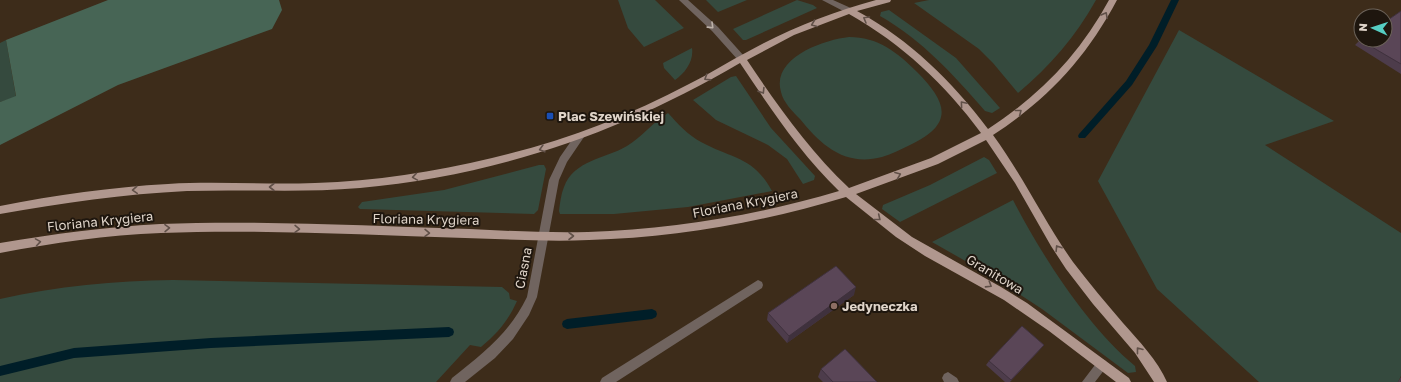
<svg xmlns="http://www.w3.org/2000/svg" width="1401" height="382" font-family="'Golos Text',sans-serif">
<rect width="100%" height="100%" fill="#3d2c1a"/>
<path fill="#354a3e" d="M618,0H655L684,28L644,47L628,28Z
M706,0H747L718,12Z
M797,0L813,5L817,8L746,40H743L733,29Z
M929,0H1096C1076,36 1050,66 1018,93L993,63L979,49L914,3Z
M889,10L956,58L1000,108L992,113L985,111C953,74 922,40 880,16L881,12Z
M1179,30L1334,121L1265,145L1401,233V376L1398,382H1259L1157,289L1098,181Z
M849,37C878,37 897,52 917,72C947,102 955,124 910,145C901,149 892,154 882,157C845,167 821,145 800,119C793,112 783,102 781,92C771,58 823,40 849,37Z
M6,40L16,97L0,102V43Z
M692,48C694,61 685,73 675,80L664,68L663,63Z
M736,76L771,128L815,176L814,180L803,184L787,159L768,145L716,120L693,100L731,77Z
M668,113C678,124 688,135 701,142C732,159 753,156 772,191L688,207L614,214H560L559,211C560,203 561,194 564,187C574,160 605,159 627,146C642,137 653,122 668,113Z
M984,157L989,160L997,173L900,222L882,209L883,205L930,185Z
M539,165H544L546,169L538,210L534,214L360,209L358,207L362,202L444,190Z
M1013,200C1042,256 1087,326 1135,366L1136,372L1128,373L1042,309L990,275L932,242Z
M173,280L502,287L509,293L510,299L517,301C508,321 498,333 481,347L470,345L436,382H0V299C57,286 115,281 173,280Z"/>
<path fill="#476555" d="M108,0H279L282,10L272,29L118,85L0,145V102L16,96L6,40Z"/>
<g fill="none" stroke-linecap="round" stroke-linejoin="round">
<path fill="#001e28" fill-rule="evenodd" d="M1171,0H1179L1157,46L1132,85L1085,138H1079L1078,136L1079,134L1126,81L1149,45Z
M652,309L656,311L657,314L656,317L652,319L567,329L563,327L562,324L563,321L567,319Z
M449,327L453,329L454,332L453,335L449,337L211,348L74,358L0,376V366L74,348L211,338Z"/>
<path fill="#70645f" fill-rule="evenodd" d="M679,0H688L718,27L744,56L745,58L744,60H738L712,31Z
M822,0H833L853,9L854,11L853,13H847Z
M579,133L582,134L584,137L567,162L559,180L537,297L529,315L513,339L495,358L465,382H450L452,378C483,353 509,334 527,297L549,180L560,157L576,134Z
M758,280L762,282L763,285L762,288L616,382H600L602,378Z
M1102,359L1106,361L1108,365L1095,382H1082L1098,361Z
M948,372L957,378L959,382H944L942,378L944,374Z"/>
<path fill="#b0978e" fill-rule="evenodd" d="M876,0H891L890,2L857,11C910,40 952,81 988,129C1039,96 1080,54 1109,0H1117C1086,58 1048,99 993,135C1023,176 1044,221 1073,262C1089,283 1106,303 1123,323C1138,340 1158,361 1167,382H1154L1135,353L1093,304L1066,269L1051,246L1015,183L986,140L938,164L856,194L912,237L1001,287L1027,303L1129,378L1131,382H1116L1049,331L1004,300L925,256L896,237L846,197C763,222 676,238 589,240C548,242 506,239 465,238C364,235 262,229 161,233C107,235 53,243 0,253V243C53,234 106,227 160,224C263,220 367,226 470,229C509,231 549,233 588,232C673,229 759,215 839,191C800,153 770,108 740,63C623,132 495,176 360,188C302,193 245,189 187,191C124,194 62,203 0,214V206C56,195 112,187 168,184C217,181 266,185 315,183C375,181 434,172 492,158C561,142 627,117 689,84C710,74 729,61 749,51C789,29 832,12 876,0ZM849,14C902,44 945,84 981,133L931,158L849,188C809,150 777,105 747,60L794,35Z"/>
</g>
<path fill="#4d3c4b" d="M1401,11V74L1355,45L1361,39Z
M854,295L787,343L767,320L768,313Z
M1044,345L1010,382H1005L986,365L989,361Z
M821,369L877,382H823L818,377Z
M1401,377V382H1398Z"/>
<path fill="#3f313d" d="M856,287L854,295L787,343L789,336Z"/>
<path fill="#5a4657" stroke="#3f313d" d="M1401,11V64L1360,40L1361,39V40H1385V22Z
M836,266L856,287L789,336L768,313Z
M1022,326L1044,345L1011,380L989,361Z
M845,349L877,382H833L821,369Z"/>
<defs><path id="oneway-chevron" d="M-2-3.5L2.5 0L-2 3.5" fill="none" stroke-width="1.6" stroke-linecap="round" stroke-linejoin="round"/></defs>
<g stroke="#605048">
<use href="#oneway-chevron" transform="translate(1105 15) rotate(-61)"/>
<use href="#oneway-chevron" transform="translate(866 19) rotate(-150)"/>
<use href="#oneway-chevron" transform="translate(814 24) rotate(159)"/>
<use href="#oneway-chevron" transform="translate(707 78) rotate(148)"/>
<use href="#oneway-chevron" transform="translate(762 91) rotate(58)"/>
<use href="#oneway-chevron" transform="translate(963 104) rotate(-130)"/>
<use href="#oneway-chevron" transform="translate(1019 112) rotate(-38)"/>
<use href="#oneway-chevron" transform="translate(542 149) rotate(164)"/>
<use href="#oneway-chevron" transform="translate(898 175) rotate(-21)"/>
<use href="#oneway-chevron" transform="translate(415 177) rotate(171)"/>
<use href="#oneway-chevron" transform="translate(272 187) rotate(-180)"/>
<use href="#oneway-chevron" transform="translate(135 190) rotate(176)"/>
<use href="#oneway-chevron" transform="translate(878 218) rotate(39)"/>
<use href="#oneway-chevron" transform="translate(167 228) rotate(-1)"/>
<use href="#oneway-chevron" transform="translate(297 229) rotate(1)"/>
<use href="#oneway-chevron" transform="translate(427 233) rotate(1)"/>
<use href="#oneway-chevron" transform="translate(571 236)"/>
<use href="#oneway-chevron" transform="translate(38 242) rotate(-9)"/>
<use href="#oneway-chevron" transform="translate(1058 248) rotate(-122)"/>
<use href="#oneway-chevron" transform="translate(989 285) rotate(32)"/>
<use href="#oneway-chevron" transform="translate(1139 350) rotate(-128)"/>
</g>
<use stroke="#beb2a9" href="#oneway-chevron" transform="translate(711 26) rotate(44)"/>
<rect fill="#1a4fb4" stroke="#1e160e" stroke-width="1.5" x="546" y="112" width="8" height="8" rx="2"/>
<circle fill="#8d6e63" stroke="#1e160e" stroke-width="1.5" cx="834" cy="306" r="4"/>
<g text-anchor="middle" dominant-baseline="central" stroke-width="4" stroke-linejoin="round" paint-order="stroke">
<g font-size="13" font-weight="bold" fill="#dfd4c9" stroke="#1e160e" text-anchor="start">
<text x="558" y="116">Plac Szewińskiej</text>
<text x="842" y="306">Jedyneczka</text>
</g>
<g font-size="13" fill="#dfd4c9" stroke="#1e160e">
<text transform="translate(745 203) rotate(-11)">Floriana Krygiera</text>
<text transform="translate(426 219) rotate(1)">Floriana Krygiera</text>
<text transform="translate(100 221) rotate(-6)">Floriana Krygiera</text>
<text transform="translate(523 268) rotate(-79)">Ciasna</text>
<text transform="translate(995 274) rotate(31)">Granitowa</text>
</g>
</g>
<g transform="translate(1373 28) rotate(273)"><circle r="19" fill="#1e160e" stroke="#6b6259"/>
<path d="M0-3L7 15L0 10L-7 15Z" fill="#56cec3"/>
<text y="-6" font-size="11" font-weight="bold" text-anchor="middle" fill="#dfd4c9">N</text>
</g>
</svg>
